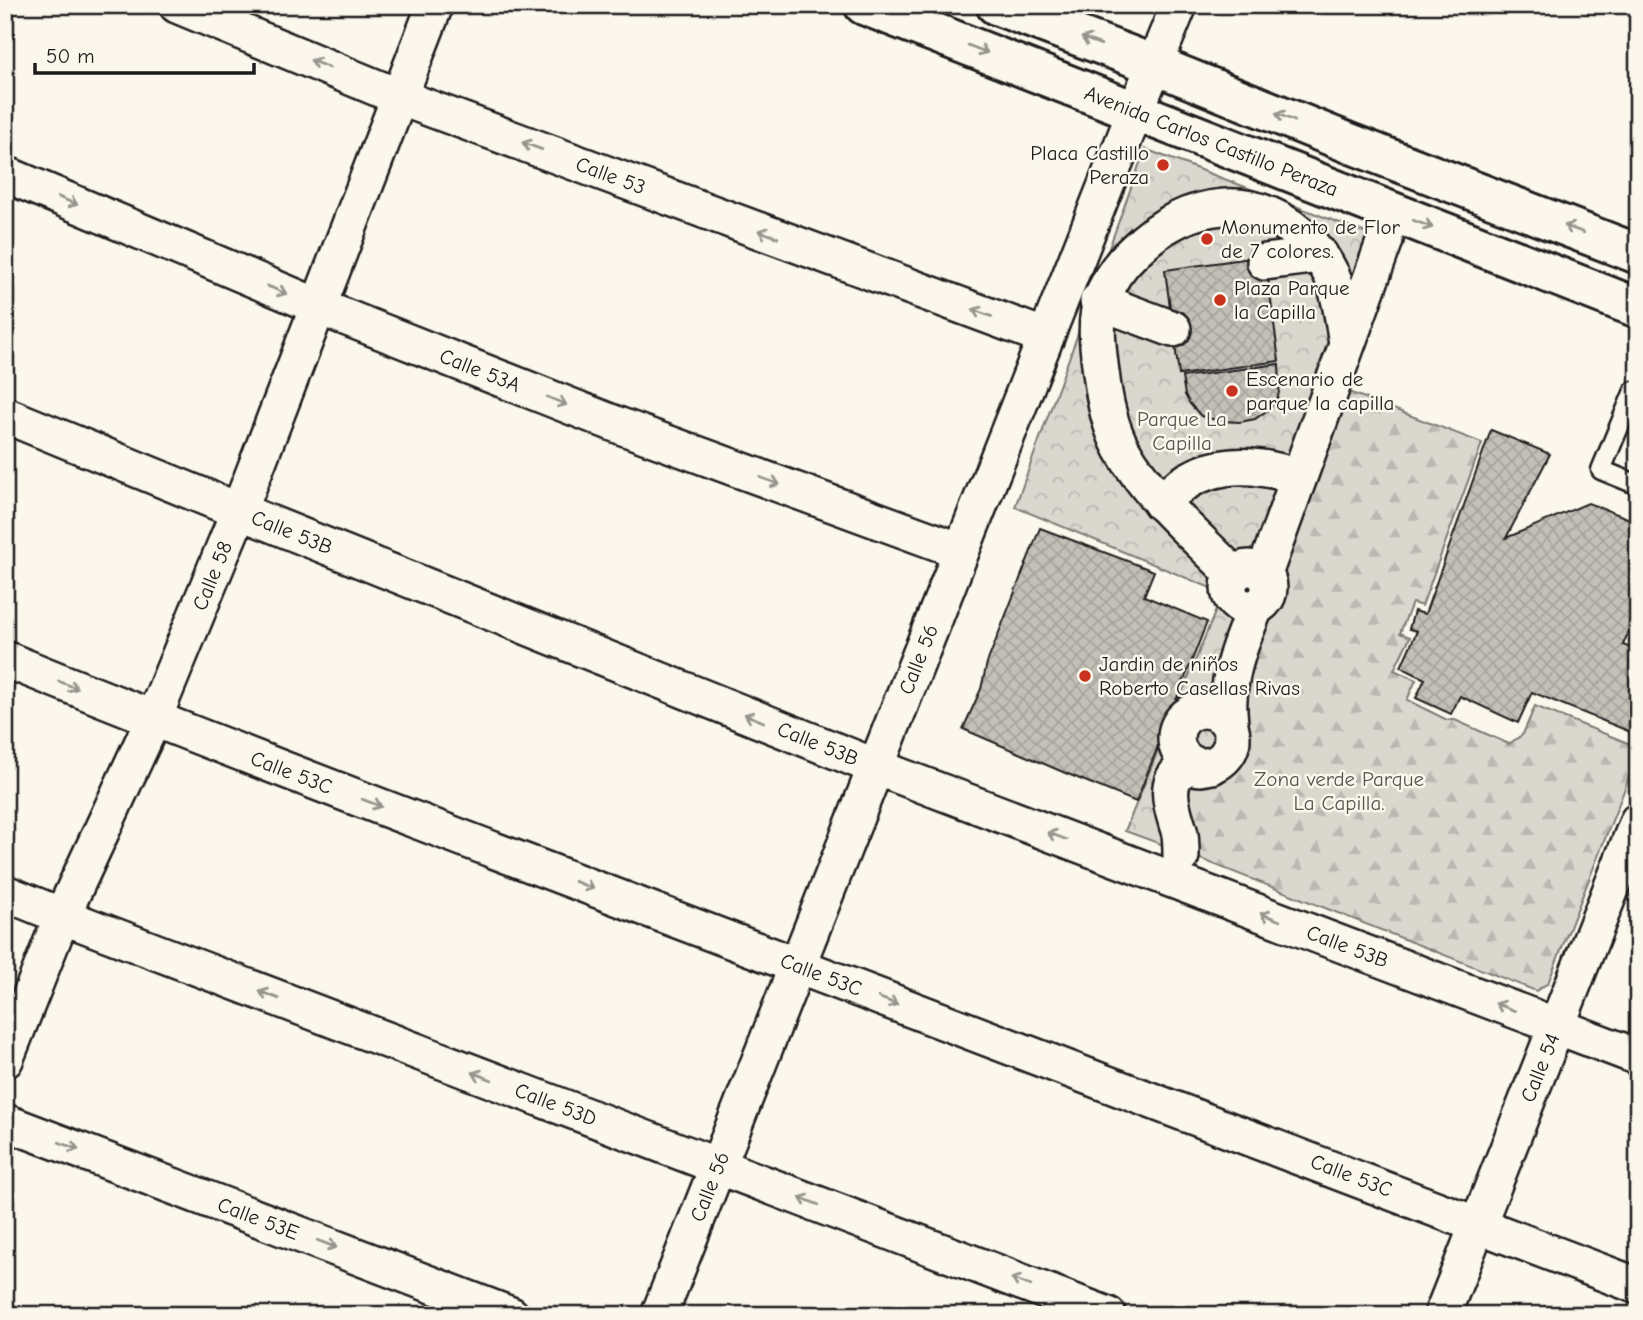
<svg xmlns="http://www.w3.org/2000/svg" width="1643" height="1320" font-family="'Comic Neue',sans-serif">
<defs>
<pattern id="forest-firs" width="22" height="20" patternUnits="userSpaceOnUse" patternTransform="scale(1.75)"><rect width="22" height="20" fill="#dad7ce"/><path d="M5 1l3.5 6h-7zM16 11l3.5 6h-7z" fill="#bab8b0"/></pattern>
<pattern id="park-crowns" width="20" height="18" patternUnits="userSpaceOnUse" patternTransform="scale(1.75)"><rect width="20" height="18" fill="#dad7ce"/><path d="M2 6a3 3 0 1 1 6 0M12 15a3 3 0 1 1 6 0" fill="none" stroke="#bab8b0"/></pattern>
<pattern id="building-cross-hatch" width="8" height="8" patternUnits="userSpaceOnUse" patternTransform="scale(1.75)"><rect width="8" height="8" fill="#c3c0b8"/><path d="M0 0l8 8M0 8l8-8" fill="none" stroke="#a7a49e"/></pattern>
</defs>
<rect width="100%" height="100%" fill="#fbf7ec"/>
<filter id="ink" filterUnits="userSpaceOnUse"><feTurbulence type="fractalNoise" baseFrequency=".0143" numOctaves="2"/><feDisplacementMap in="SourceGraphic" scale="14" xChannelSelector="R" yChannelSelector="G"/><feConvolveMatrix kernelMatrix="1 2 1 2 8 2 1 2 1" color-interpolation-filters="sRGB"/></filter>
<g filter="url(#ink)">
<path fill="url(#forest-firs)" stroke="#7b7a75" stroke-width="2" d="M1336,387L1482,443L1422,606L1412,603L1400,633L1410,637L1394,670L1416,680L1407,700L1447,720H1455L1509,744L1523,734L1535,706L1638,747V755L1548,983L1536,991L1188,854L1176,781L1235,734L1266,606C1272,597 1274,590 1272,579Z"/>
<path fill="url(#park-crowns)" stroke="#7b7a75" stroke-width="2" d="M1145,149L1385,240L1262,603L1232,753L1221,764L1182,773L1188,854L1125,831L1223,593L1015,507Z"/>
<path fill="url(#building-cross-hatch)" stroke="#1c1c1c" stroke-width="2" d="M1265,256L1279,361L1179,375L1165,270Z
M1279,364L1280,386L1278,397L1272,407L1255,419L1240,422L1220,421L1201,416L1190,404L1185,395L1182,377Z
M1491,430L1550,454L1506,538L1588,503L1638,522V609L1623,645L1638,651V735L1532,692L1518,723L1460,696L1451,714L1416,698L1425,679L1401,667L1417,631L1409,629L1414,611L1425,614Z
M1040,528L1154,571L1144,596L1207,622L1136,802L1063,772L963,729L981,689L987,663Z"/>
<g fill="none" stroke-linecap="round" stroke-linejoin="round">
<g stroke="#1c1c1c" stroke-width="23">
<path id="lane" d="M1638,392L1634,391L1601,470L1638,485"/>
</g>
<g stroke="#1c1c1c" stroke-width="40">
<g id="street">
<path id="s1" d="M177,5L399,97L1046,337"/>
<path id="s2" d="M5,174L317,306L623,427L961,551"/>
<path d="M1265,262L1320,255"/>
<path d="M1098,301L1173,329"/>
<path id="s3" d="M5,415L239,511L876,767L1638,1057"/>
<path d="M1161,503C1199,461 1248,460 1298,477"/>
<circle cx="1249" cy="588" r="20"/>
<path d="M1264,574L1385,240"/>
<path d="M1234,575C1195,534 1150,499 1122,449C1109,425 1104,399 1101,372C1098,349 1094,321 1102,299C1108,280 1120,264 1134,251C1186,199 1259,188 1311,245C1319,254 1327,265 1332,276C1341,297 1343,321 1347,343"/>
<path id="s4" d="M5,659C168,726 332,788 496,851C877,997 1259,1138 1638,1286"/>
<circle cx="1204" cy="738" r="28"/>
<path d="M1230,727C1230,718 1228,708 1229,699C1230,668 1243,637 1255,608"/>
<path d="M1181,856C1181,849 1181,842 1180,834C1175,815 1159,781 1185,768C1191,765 1195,768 1201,768C1203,768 1210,766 1212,766"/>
<path id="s5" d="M5,893L62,916L1108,1315"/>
<path id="s6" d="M5,1060L62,916L153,720L239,511L435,5"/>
<path id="s7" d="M5,1122L511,1315"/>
<path id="s8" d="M659,1315L1129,127L1179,5"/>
<path id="s9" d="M1442,1315L1638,821"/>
</g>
</g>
<g stroke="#1c1c1c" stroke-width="44">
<g id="secondary">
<path id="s10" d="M864,5L1638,308"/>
<path d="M996,5L1155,65L1349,143L1638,254"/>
</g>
</g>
<path stroke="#1c1c1c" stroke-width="4.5" stroke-dasharray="2 5" stroke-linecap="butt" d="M817,5L831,11"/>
<use href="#lane" stroke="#fbf7ec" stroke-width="18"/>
<use href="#street" stroke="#fbf7ec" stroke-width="35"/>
<use href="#secondary" stroke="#fbf7ec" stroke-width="38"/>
</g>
<defs><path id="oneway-shaft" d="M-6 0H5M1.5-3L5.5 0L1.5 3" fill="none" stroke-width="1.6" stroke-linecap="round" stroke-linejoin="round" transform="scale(1.75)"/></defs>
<g stroke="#97948e">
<use href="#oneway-shaft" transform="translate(1091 41) rotate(-160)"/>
<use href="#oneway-shaft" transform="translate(978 49) rotate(21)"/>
<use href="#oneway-shaft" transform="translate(320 64) rotate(-158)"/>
<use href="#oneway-shaft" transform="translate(1285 117) rotate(-158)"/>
<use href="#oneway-shaft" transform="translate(532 146) rotate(-160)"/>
<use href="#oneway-shaft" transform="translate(68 201) rotate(23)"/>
<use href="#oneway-shaft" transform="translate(1423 224) rotate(21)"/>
<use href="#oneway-shaft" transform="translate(1574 229) rotate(-159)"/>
<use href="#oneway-shaft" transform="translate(768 234) rotate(-160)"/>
<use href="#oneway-shaft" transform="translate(277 290) rotate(23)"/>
<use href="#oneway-shaft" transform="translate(982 313) rotate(-160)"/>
<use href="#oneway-shaft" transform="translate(557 401) rotate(22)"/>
<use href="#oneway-shaft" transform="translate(770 481) rotate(20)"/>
<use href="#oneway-shaft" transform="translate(68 685) rotate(22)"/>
<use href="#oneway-shaft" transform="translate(754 718) rotate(-158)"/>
<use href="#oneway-shaft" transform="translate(372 803) rotate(21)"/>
<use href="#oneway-shaft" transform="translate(1057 836) rotate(-159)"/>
<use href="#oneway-shaft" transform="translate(584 885) rotate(21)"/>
<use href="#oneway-shaft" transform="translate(1270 917) rotate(-159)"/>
<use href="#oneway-shaft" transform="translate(269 995) rotate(-159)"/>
<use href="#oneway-shaft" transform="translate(888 1001) rotate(21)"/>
<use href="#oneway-shaft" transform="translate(1505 1007) rotate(-159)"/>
<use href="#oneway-shaft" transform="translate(482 1076) rotate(-159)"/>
<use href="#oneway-shaft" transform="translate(69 1146) rotate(21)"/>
<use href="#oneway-shaft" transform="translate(809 1201) rotate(-159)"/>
<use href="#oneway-shaft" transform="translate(327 1244) rotate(21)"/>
<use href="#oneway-shaft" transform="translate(1021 1282) rotate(-159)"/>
</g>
</g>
<g fill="#c8321e" stroke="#fbf7ec" stroke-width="2.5">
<circle cx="1163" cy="165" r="7"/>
<circle cx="1207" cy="239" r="7"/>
<circle cx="1220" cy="300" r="7"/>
<circle cx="1232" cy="391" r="7"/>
<circle cx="1085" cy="676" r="7"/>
</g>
<g text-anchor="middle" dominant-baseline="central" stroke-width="5" stroke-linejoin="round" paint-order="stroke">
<g font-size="21" fill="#1c1c1c" stroke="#fbf7ec">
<text stroke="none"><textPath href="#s10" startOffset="373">Avenida Carlos Castillo Peraza</textPath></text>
<text stroke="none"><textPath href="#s1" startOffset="466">Calle 53</textPath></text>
<text stroke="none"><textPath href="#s2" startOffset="514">Calle 53A</textPath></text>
<text stroke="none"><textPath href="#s3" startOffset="310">Calle 53B</textPath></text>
<text stroke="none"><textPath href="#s6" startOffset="527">Calle 58</textPath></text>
<text stroke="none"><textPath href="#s8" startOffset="705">Calle 56</textPath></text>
<text stroke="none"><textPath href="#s3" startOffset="877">Calle 53B</textPath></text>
<text stroke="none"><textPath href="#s4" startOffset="308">Calle 53C</textPath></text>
<text stroke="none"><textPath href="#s3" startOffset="1444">Calle 53B</textPath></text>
<text stroke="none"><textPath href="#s4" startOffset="875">Calle 53C</textPath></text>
<text stroke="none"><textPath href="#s9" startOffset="266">Calle 54</textPath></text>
<text stroke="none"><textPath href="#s5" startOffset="590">Calle 53D</textPath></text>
<text stroke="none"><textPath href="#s4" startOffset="1442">Calle 53C</textPath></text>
<text stroke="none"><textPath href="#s8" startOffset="138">Calle 56</textPath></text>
<text stroke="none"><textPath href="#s7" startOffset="271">Calle 53E</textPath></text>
</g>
<g font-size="21" fill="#1c1c1c" stroke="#fbf7ec" text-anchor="start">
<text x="1149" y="153" text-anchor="end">Placa Castillo<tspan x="1149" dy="24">Peraza</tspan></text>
<text x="1221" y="227">Monumento de Flor<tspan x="1221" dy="24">de 7 colores.</tspan></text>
<text x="1234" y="288">Plaza Parque<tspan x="1234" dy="24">la Capilla</tspan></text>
<text x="1246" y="379">Escenario de<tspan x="1246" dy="24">parque la capilla</tspan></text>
<text x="1099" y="664">Jardin de niños<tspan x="1099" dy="24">Roberto Casellas Rivas</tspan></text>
</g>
<g font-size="21" fill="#555451" stroke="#fbf7ec">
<text x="1182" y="419">Parque La<tspan x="1182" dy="24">Capilla</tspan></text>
<text x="1339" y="779">Zona verde Parque<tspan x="1339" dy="24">La Capilla.</tspan></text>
</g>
</g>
<rect width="1643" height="1320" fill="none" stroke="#fbf7ec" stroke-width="28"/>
<rect x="14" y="14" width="1615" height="1292" fill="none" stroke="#1c1c1c" stroke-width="2.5" filter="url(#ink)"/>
<path d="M35 63v10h219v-10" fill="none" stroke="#1c1c1c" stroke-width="3.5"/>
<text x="46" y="63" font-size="21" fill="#1c1c1c" stroke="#fbf7ec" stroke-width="5" paint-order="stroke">50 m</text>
</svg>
